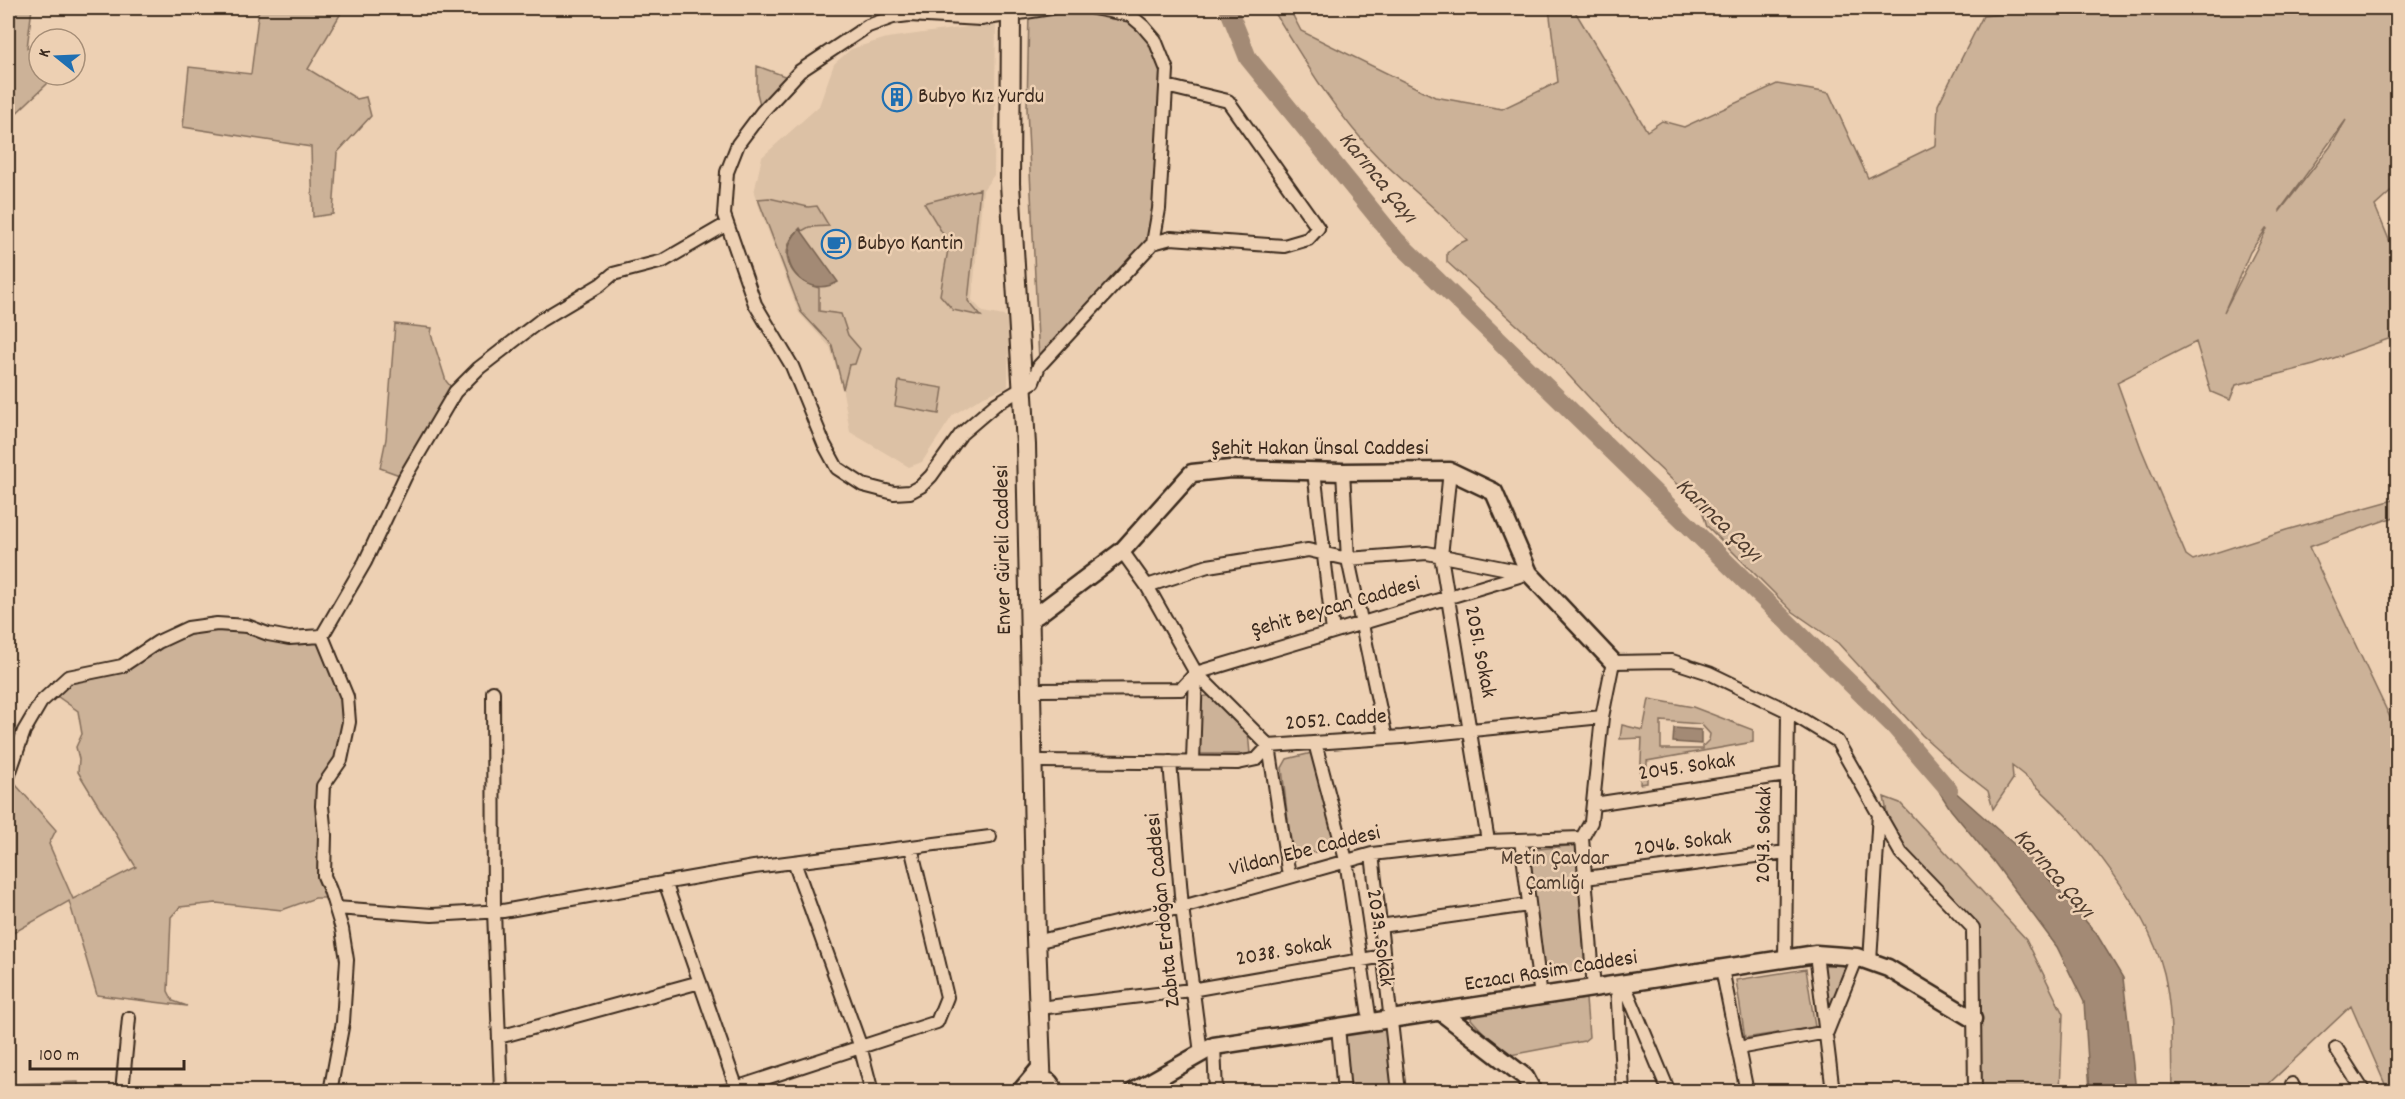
<svg xmlns="http://www.w3.org/2000/svg" width="2405" height="1099" font-family="Dekko,sans-serif">
<rect width="100%" height="100%" fill="#edd0b3"/>
<filter id="ink" filterUnits="userSpaceOnUse"><feTurbulence type="fractalNoise" baseFrequency=".0167" numOctaves="2"/><feDisplacementMap in="SourceGraphic" scale="12" xChannelSelector="R" yChannelSelector="G"/><feConvolveMatrix kernelMatrix="1 2 1 2 8 2 1 2 1" color-interpolation-filters="sRGB"/></filter>
<g filter="url(#ink)">
<path fill="#dcc1a5" d="M996,23L994,175L983,190L972,300L983,312L1009,317L1008,387L984,396L953,415L922,462L909,467L850,432L842,386L830,347L799,313L754,193L762,157L819,106L834,64L851,49L887,38Z"/>
<path fill="#ccb298" stroke="#846e5b" stroke-width="1.5" fill-rule="evenodd" d="M8,8H32L27,48L39,50V75H52L47,84L8,121Z
M259,8H344L308,69L357,99L366,97L371,116L337,153L333,214L313,217L311,147L183,127L189,67L251,74Z
M1051,8H1093L1143,26L1167,70L1153,243L1039,361L1027,108L1029,12Z
M1272,8H1289L1301,31L1435,97L1502,109L1558,82L1549,8H1573L1647,131L1662,121L1684,127L1777,84L1829,93L1868,178L1936,145L1938,105L1983,16L2065,8H2397V186L2375,206L2392,247L2397,305V336L2314,365L2236,385L2230,400L2211,392L2196,342L2117,382L2141,448L2186,555L2193,560L2286,530L2397,499V516L2309,547L2397,732V1091H2388L2351,1006L2261,1091H2172C2171,1052 2173,1012 2164,973C2147,905 2068,807 2012,766L2013,779L1993,809L1988,791L1956,766L1922,735L1838,643L1792,611L1707,526L1701,507L1621,432L1548,353L1447,262V253L1456,245L1467,240C1439,211 1408,186 1379,158C1335,114 1304,60 1272,8ZM2346,120L2330,147L2280,211V210ZM2266,229H2267L2224,312L2250,252Z
M757,66L793,79L762,112L757,93Z
M980,189L968,301L981,316L953,310L940,295L949,244L924,203Z
M769,198L808,207L817,206L829,226L809,227L802,231L800,228C775,251 789,281 819,288V311L841,314L848,335L860,349L855,364L849,365L843,389L832,345L801,312L758,199Z
M395,324L432,328L431,334L446,381L455,392L405,477L380,468L386,439Z
M899,381L943,388L939,414L895,406Z
M217,624L268,634L322,636L347,697V737L323,786L322,806L332,898H315L282,910L216,903L180,907L171,917L168,991L173,1001L187,1006L97,995L69,901L8,936V776L56,830L49,844L73,899L136,867L78,772L79,759L76,747L82,734L78,711L51,692L68,677L122,666L158,642Z
M1217,695C1224,712 1234,720 1248,732L1250,754H1196L1198,697Z
M1649,699L1693,707L1753,730V742L1647,761V783L1640,784L1642,738L1620,739L1622,725L1643,730ZM1661,721L1701,724L1710,734L1709,740L1703,746V749H1661Z
M1312,753L1340,847L1292,857L1282,768L1287,759Z
M1884,797L1900,803L2026,939L2063,1014L2060,1091H1975L1973,925L1893,845Z
M1577,845L1585,968L1545,976L1529,850Z
M1840,963L1845,967L1829,1015L1824,965Z
M1806,969L1815,1027L1745,1038L1736,980Z
M1586,999L1589,1037L1584,1041L1505,1056L1471,1019L1472,1015Z
M1391,1018L1399,1091H1344L1338,1027Z
M78,1082V1091H8V1084Z"/>
<path fill="#a38a74" stroke="#796452" stroke-width="1.5" d="M800,229L838,282C803,301 770,257 800,229Z
M1674,728L1701,730V744L1673,742Z
M1933,772L2034,862L2096,933L2123,978L2136,1091H2090L2084,1002L2057,947L1994,862L1951,810L1940,793Z"/>
<g fill="none" stroke-linecap="round" stroke-linejoin="round">
<path stroke="#a38a74" stroke-width="18" d="M1228,8L1248,58L1396,240L1894,726L1949,790"/>
<g stroke="#3b2a1e" stroke-width="16">
<path id="street" d="M1051,8L981,19L909,15L893,17L868,26L800,71L762,112L738,144L727,172L724,215L755,304L792,366L824,444L837,468L863,485L894,493L910,492L921,486L931,476L961,434L996,404L1033,382L1039,366L1153,243L1159,209L1167,70L1155,40L1143,26L1130,15L1093,8
M1153,243L1171,238L1284,246L1308,239L1318,228L1228,101L1166,86
M1314,471L1333,632
M1450,471L1441,556L1488,841
M1343,472L1348,559L1386,738
M1122,551L1147,586L1196,673L1269,746L1289,876
M1147,586L1208,566L1308,550L1348,559L1427,553L1528,573
M322,636L347,697L349,722L341,760L323,786L322,806L325,835L324,876L330,890L342,929L347,960L343,1022L330,1092
M1039,690L1181,689L1196,673L1529,573
M493,692L494,911L501,1092
M1315,743L1346,860L1370,1022
M1041,761L1238,763L1257,759L1269,746L1402,737L1602,717
M1193,761L1196,673
M1170,762L1182,907L1201,1053
M8,777L24,731L41,702L68,677L122,666L158,642L188,628L217,624L247,626L268,634L289,638L322,636L365,562L405,477L455,392L479,368L541,320L600,285L613,274L663,261L727,224
M1594,804L1787,775
M1521,840L1541,997
M1372,854L1399,1092
M794,862L859,1042L872,1092
M1585,878L1786,852
M665,882L738,1092
M336,908L432,915L503,911L754,867L990,837
M1380,926L1528,905
M1044,940L1182,907L1372,854L1488,841L1582,838
M1816,954L1833,1092
M1785,959L1788,711
M1870,962L1879,813
M1722,969L1747,1092
M1624,984L1669,1092
M1617,985L1623,1092
M1594,989L1582,838L1591,822L1602,717L1613,662L1672,661L1709,673L1788,711L1837,741L1901,853L1973,928L1975,1092
M1048,1007L1191,990L1384,956
M1338,1027L1344,1092
M499,1037L700,982
M1214,1046L1216,1092
M1738,1048L1827,1032L1857,957
M2336,1048L2364,1092
M2292,1084L2295,1092
M122,1092L129,1018
M723,1092L937,1022L947,997L911,847"/>
</g>
<g stroke="#3b2a1e" stroke-width="21">
<path id="secondary" d="M1037,615L1122,551L1192,473L1230,469L1343,472L1450,471L1494,492L1529,573L1613,662
M1441,1012L1525,1077L1533,1092
M1049,1082L1056,1092
M1020,1092L1040,1068
M1133,1092L1214,1046L1816,954L1857,957L1888,968L1973,1019"/>
</g>
<g stroke="#3b2a1e" stroke-width="22">
<path id="primary" d="M1011,8L1010,184L1026,445L1036,938L1042,1092"/>
</g>
<use href="#street" stroke="#edd0b3" stroke-width="12"/>
<use href="#secondary" stroke="#edd0b3" stroke-width="16"/>
<use href="#primary" stroke="#edd0b3" stroke-width="18"/>
</g>
</g>
<defs>
<g id="building-ring" transform="scale(1.5)"><circle r="9.5" fill="#edd0b3" stroke="#1f6fb2" stroke-width="1.5"/><path d="M-4-6H4V6H1V3H-1V6H-4ZM-2.5-4.3h1.7v1.8h-1.7ZM.8-4.3h1.7v1.8H.8ZM-2.5-1h1.7V.8h-1.7ZM.8-1h1.7V.8H.8Z" fill="#1f6fb2"/></g>
<g id="cafe-ring" transform="scale(1.5)"><circle r="9.5" fill="#edd0b3" stroke="#1f6fb2" stroke-width="1.5"/><path d="M-5.5-4.5H6V0H3Q3 3.5 0 3.5H-2.5Q-5.5 3.5-5.5 0ZM3-3.2v2h1.7v-2ZM-6 4.5H4V6H-6Z" fill="#1f6fb2"/></g>
</defs>
<g fill-rule="evenodd">
<use href="#building-ring" x="897" y="97"/>
<use href="#cafe-ring" x="836" y="244"/>
</g>
<g text-anchor="middle" dominant-baseline="central" stroke-width="5" stroke-linejoin="round" paint-order="stroke">
<g font-size="22" fill="#3b2a1e" stroke="#edd0b3" text-anchor="start">
<text x="918" y="97">Bubyo Kız Yurdu</text>
<text x="857" y="244">Bubyo Kantin</text>
</g>
<g font-size="22" fill="#3b2a1e" stroke="#edd0b3">
<text x="1320" y="449">Şehit Hakan Ünsal Caddesi</text>
<text transform="translate(1004 550) rotate(-91)">Enver Güreli Caddesi</text>
<text transform="translate(1336 608) rotate(-16)">Şehit Beycan Caddesi</text>
<text transform="translate(1479 652) rotate(79)">2051. Sokak</text>
<text transform="translate(1336 721) rotate(-4)">2052. Cadde</text>
<text transform="translate(1687 768) rotate(-8)">2045. Sokak</text>
<text transform="translate(1765 835) rotate(-89)">2043. Sokak</text>
<text transform="translate(1683 844) rotate(-7)">2046. Sokak</text>
<text transform="translate(1305 852) rotate(-14)">Vildan Ebe Caddesi</text>
<text transform="translate(1164 910) rotate(-96)">Zabıta Erdoğan Caddesi</text>
<text transform="translate(1379 938) rotate(82)">2039. Sokak</text>
<text transform="translate(1284 952) rotate(-10)">2038. Sokak</text>
<text transform="translate(1551 972) rotate(-9)">Eczacı Rasim Caddesi</text>
</g>
<g font-size="22" fill="#513e30" stroke="#edd0b3">
<text x="1555" y="859">Metin Çavdar<tspan x="1555" dy="25">Çamlığı</tspan></text>
</g>
<g font-size="24" font-style="italic" fill="#503d2f" stroke="#edd0b3">
<text transform="translate(1377 178) rotate(51)">Karınca Çayı</text>
<text transform="translate(1718 521) rotate(44)">Karınca Çayı</text>
<text transform="translate(2053 874) rotate(49)">Karınca Çayı</text>
</g>
</g>
<rect width="2405" height="1099" fill="none" stroke="#edd0b3" stroke-width="30"/>
<rect x="15" y="15" width="2375" height="1069" fill="none" stroke="#3b2a1e" stroke-width="2" filter="url(#ink)"/>
<g transform="translate(57 57) rotate(288)"><circle r="28" fill="#edd0b3" stroke="#a68e77" stroke-width="1.5"/>
<path d="M0-4.5L10 22L0 15L-10 22Z" fill="#1f6fb2"/>
<text y="-9" font-size="16" font-weight="bold" text-anchor="middle" fill="#3b2a1e">K</text>
</g>
<path d="M30 1060v9h154v-9" fill="none" stroke="#3b2a1e" stroke-width="3"/>
<text x="39" y="1060" font-size="18" fill="#3b2a1e" stroke="#edd0b3" stroke-width="4.5" paint-order="stroke">100 m</text>
</svg>
